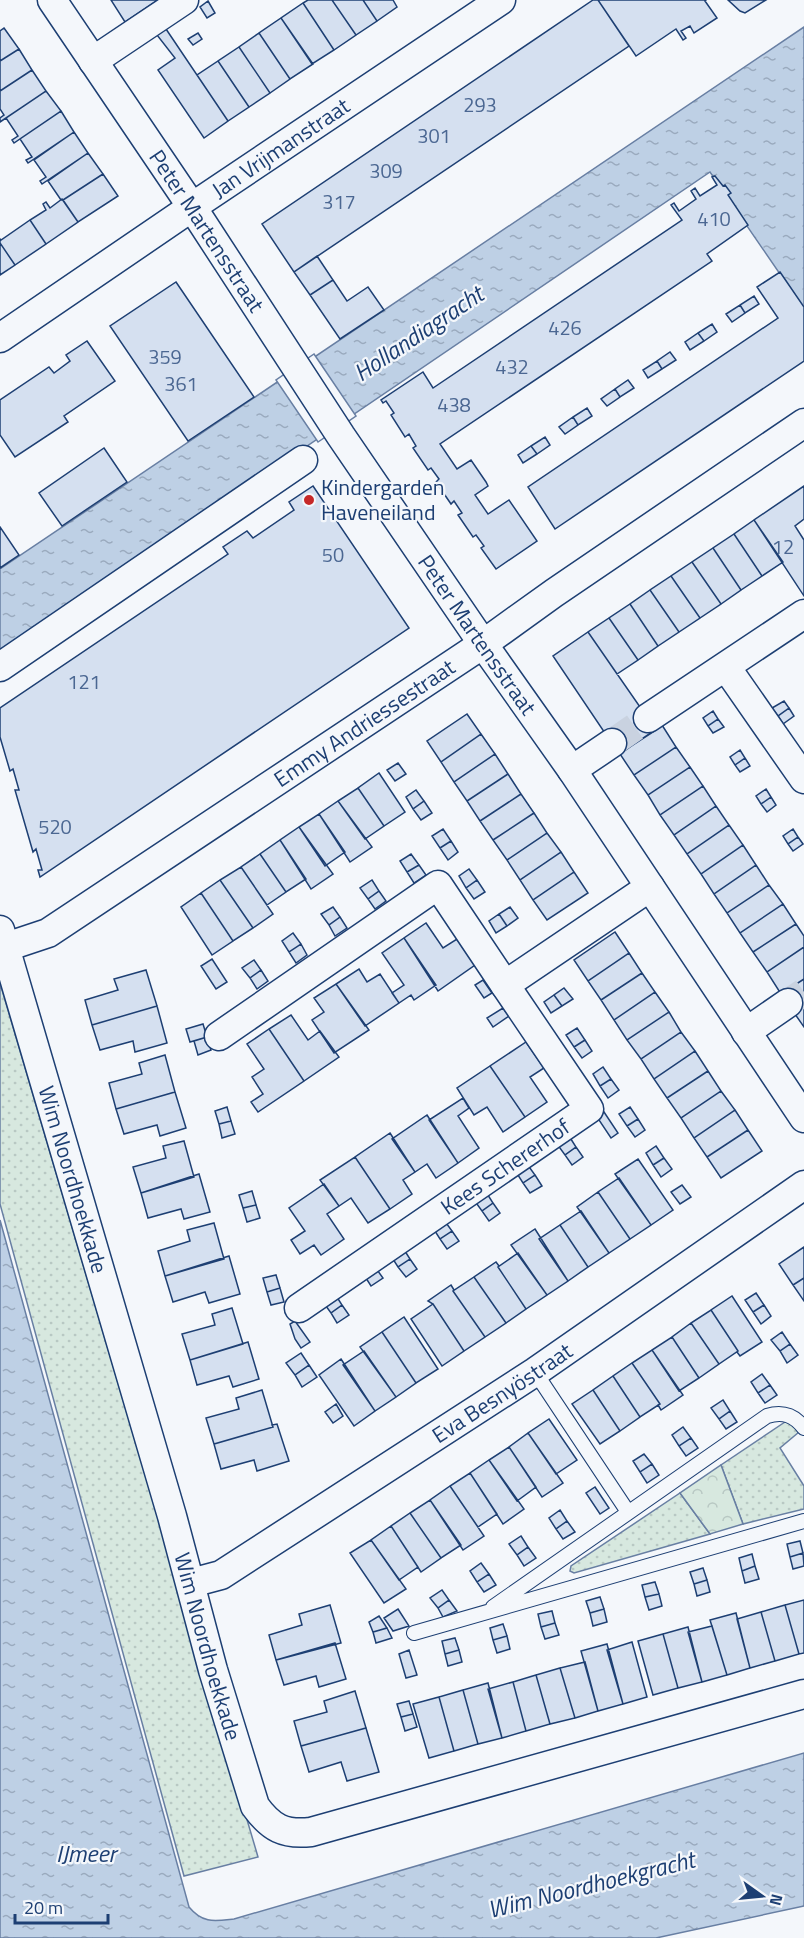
<svg xmlns="http://www.w3.org/2000/svg" width="804" height="1938" font-family="'Titillium Web',sans-serif">
<defs>
<pattern id="grass-dots" width="8" height="8" patternUnits="userSpaceOnUse" patternTransform="scale(1.5)"><rect width="8" height="8" fill="#d7e8df"/><path d="M2 2h.1M6 6h.1" fill="none" stroke="#b8c8c3" stroke-width="1.8" stroke-linecap="round"/></pattern>
<pattern id="park-crowns" width="20" height="18" patternUnits="userSpaceOnUse" patternTransform="scale(1.5)"><rect width="20" height="18" fill="#d7e8df"/><path d="M2 6a3 3 0 1 1 6 0M12 15a3 3 0 1 1 6 0" fill="none" stroke="#b8c8c3"/></pattern>
<pattern id="water-ripples" width="26" height="14" patternUnits="userSpaceOnUse" patternTransform="scale(1.5)"><rect width="26" height="14" fill="#bed0e5"/><path d="M2 4q2-2 4 0t4 0M15 11q2-2 4 0t4 0" fill="none" stroke="#9aaabe"/></pattern>
</defs>
<rect width="100%" height="100%" fill="#f4f7fb"/>
<path fill="url(#grass-dots)" stroke="#687fa3" stroke-width="1.5" d="M0,983L258,1857L184,1876L0,1204Z
M785,1422L790,1423L799,1432L780,1448L804,1486V1509L743,1524L721,1465Z
M680,1493L710,1534L574,1573L570,1571L571,1566Z"/>
<path fill="url(#park-crowns)" stroke="#687fa3" stroke-width="1.5" d="M721,1465L743,1524L710,1534L680,1493Z"/>
<path fill="url(#water-ripples)" stroke="#687fa3" stroke-width="1.5" d="M804,27V309L710,172L0,655V569Z
M0,1220L189,1907C203,1924 215,1921 234,1919L804,1753V1906L656,1938H0Z"/>
<path fill="#f4f7fb" stroke="#687fa3" stroke-width="1.5" d="M314,354L356,416L318,442L276,380Z"/>
<path fill="#d5e0f0" stroke="#1d3f73" stroke-width="1.5" d="M111,0H158L125,22Z
M308,0H332L356,35L334,50L303,3Z
M332,0H363L377,21L356,35Z
M363,0H393L397,7L377,21Z
M593,0H598L629,46L294,272L262,224Z
M598,0H706L705,1L717,18L694,33L690,26L681,31L686,38L683,40L676,29L636,56Z
M728,0H766L745,13L740,11Z
M208,1L215,13L207,18L200,7Z
M303,3L334,50L312,64L281,18Z
M281,18L313,64L290,79L259,33Z
M4,28L19,49L0,61V31Z
M166,29L228,121L204,138L158,70L175,58L157,35Z
M198,33L202,39L193,45L188,39Z
M259,33L290,79L270,93L239,47Z
M239,47L270,93L249,107L218,61Z
M19,49L32,70L0,91V61Z
M218,61L249,107L228,121L197,75Z
M32,70L46,91L0,122V118L4,115L0,109V91Z
M46,91L61,111L14,143L12,140L18,136L6,118Z
M61,111L74,132L28,163L26,160L32,157L20,139Z
M74,132L88,153L42,184L40,181L46,177L34,160Z
M88,153L103,174L63,200H61L48,181Z
M103,174L118,196L78,222L63,200Z
M715,176L723,186L725,185L731,193L728,195L748,225L707,254L712,261L440,444L457,469L471,460L486,482L488,486L475,495L488,514L509,500L537,541L496,569L481,548L484,546L476,535L473,537L458,515L462,513L454,501L451,504L436,482L439,479L431,468L428,470L413,448L416,446L409,434L405,437L391,415L394,413L386,401L383,403L381,400L423,372L433,388L682,220L671,205L674,203L679,211L696,199L691,191L695,188L700,196L717,185L712,177Z
M62,199L78,222L46,244L30,220L46,210L43,204L46,202L50,208Z
M30,220L46,244L15,265L0,243V239L1,240Z
M0,243L15,265L0,275Z
M317,256L333,280L310,295L294,272Z
M780,272L804,307V361L555,529L528,487L778,318L757,287Z
M333,280L347,301L368,287L384,310L340,339L310,295Z
M176,282L254,397L188,441L110,326Z
M754,296L759,304L745,313L740,305Z
M740,305L745,313L732,322L726,314Z
M712,324L717,332L704,341L698,333Z
M698,333L704,341L690,350L685,342Z
M87,341L115,381L64,416L68,422L15,457L0,435V400L49,367L54,373L70,361L66,355Z
M670,352L676,360L662,369L657,361Z
M657,361L662,369L648,378L643,370Z
M628,380L634,388L620,397L615,389Z
M615,389L620,397L607,406L601,399Z
M587,408L592,416L578,425L573,417Z
M573,417L578,425L565,434L559,427Z
M545,437L550,445L537,454L531,446Z
M531,446L537,454L523,463L518,455Z
M104,448L127,482L62,526L39,493Z
M313,486L409,628L40,877L38,870H42L36,849L33,852L15,790H19L13,769L10,771L0,737V708L228,554L223,547L247,531L253,538L294,510L289,502Z
M804,486V519L795,526L804,540V596L754,520Z
M754,520L783,562L762,576L734,534Z
M0,527L19,555L0,568Z
M734,534L762,576L741,590L713,548Z
M713,548L741,590L721,604L692,562Z
M692,562L721,604L700,618L671,576Z
M671,576L700,618L679,632L650,590Z
M650,590L679,632L658,646L630,604Z
M630,604L658,646L638,660L609,618Z
M609,618L638,660L617,674L588,632Z
M588,632L656,730L619,754L553,656Z
M784,701L789,708L778,716L772,708Z
M789,708L794,716L783,724L778,716Z
M713,711L718,719L708,726L703,718Z
M467,714L481,734L441,762L427,741Z
M718,719L724,727L713,733L708,726Z
M662,725L676,747L634,775L620,754Z
M481,734L495,754L454,782L441,762Z
M676,747L690,767L648,795L634,775Z
M740,750L745,758L735,765L730,757Z
M495,754L508,774L467,801L454,782Z
M745,758L750,766L740,772L735,765Z
M398,763L406,774L395,781L387,770Z
M690,767L703,786L660,815L648,795Z
M379,773L405,812L384,826L358,788Z
M508,774L521,794L480,821L467,801Z
M703,786L716,806L674,835L660,815Z
M358,788L384,826L365,839L338,801Z
M766,789L771,797L761,804L756,796Z
M416,790L424,801L413,809L406,797Z
M521,794L534,813L493,840L480,821Z
M771,797L776,805L767,812L761,804Z
M338,801L372,847L350,862L319,814Z
M424,801L432,813L421,820L413,809Z
M716,806L729,825L687,854L674,835Z
M534,813L547,833L507,860L493,840Z
M319,814L345,852L325,866L299,827Z
M729,825L743,845L701,874L687,854Z
M299,827L333,874L311,889L280,840Z
M443,829L451,841L440,848L432,836Z
M793,829L798,837L788,844L783,836Z
M547,833L561,852L520,880L507,860Z
M798,837L803,844L793,851L788,844Z
M280,840L306,879L286,892L260,854Z
M451,841L458,852L448,860L440,848Z
M743,845L756,865L714,894L701,874Z
M561,852L574,872L533,900L520,880Z
M260,854L286,892L267,905L241,867Z
M411,854L419,865L407,872L400,861Z
M419,865L426,875L414,883L407,872Z
M756,865L769,885L727,913L714,894Z
M241,867L273,914L253,928L220,880Z
M469,869L477,880L466,888L459,876Z
M574,872L588,893L547,920L533,900Z
M220,880L253,928L233,941L201,893Z
M372,880L379,891L368,899L360,888Z
M477,880L485,892L474,899L466,888Z
M769,885L783,904L740,933L727,913Z
M379,891L386,901L375,909L368,899Z
M201,893L233,941L212,955L181,907Z
M783,904L796,924L753,952L740,933Z
M333,907L340,917L329,925L321,914Z
M510,907L518,918L507,926L499,914Z
M499,914L507,926L496,933L489,921Z
M340,917L347,928L335,936L329,925Z
M426,923L443,948L457,939L475,965L438,991L404,938Z
M796,924L804,936V947L767,972L753,952Z
M615,932L629,953L588,981L574,960Z
M293,933L301,944L289,952L282,941Z
M404,938L436,985L414,1000L411,995L399,1003L392,993L404,985L382,953Z
M301,944L307,955L296,963L289,952Z
M804,947V979L781,994L767,972Z
M629,953L642,973L601,1000L588,981Z
M212,959L227,982L216,989L201,966Z
M254,960L261,970L250,978L242,968Z
M359,969L367,982L380,974L399,1003L365,1026L336,984Z
M146,970L157,1006L92,1025L85,1000L118,990L114,979Z
M261,970L268,981L257,989L250,978Z
M642,973L655,992L614,1020L601,1000Z
M804,979V1027L781,994Z
M483,980L492,993L484,998L475,985Z
M336,984L369,1030L334,1053L312,1020L324,1012L314,998Z
M564,988L573,999L562,1006L554,995Z
M655,992L669,1012L627,1040L614,1020Z
M554,995L562,1006L551,1013L544,1002Z
M157,1006L167,1043L135,1052L133,1041L100,1050L92,1025Z
M503,1008L509,1016L493,1027L487,1018Z
M669,1012L681,1032L641,1059L627,1040Z
M291,1015L308,1040L320,1031L339,1057L304,1081L269,1029Z
M203,1024L207,1037L190,1042L186,1029Z
M577,1028L585,1040L574,1047L566,1035Z
M269,1029L304,1081L258,1112L251,1102L263,1094L252,1077L264,1069L247,1044Z
M681,1032L695,1051L654,1079L641,1059Z
M207,1037L211,1050L198,1055L194,1041Z
M585,1040L592,1051L582,1058L574,1047Z
M526,1042L544,1068L530,1077L547,1102L525,1117L490,1066Z
M695,1051L708,1071L667,1098L654,1079Z
M165,1055L175,1092L116,1109L109,1083L142,1074L139,1063Z
M490,1066L525,1117L503,1132L487,1107L474,1115L457,1088Z
M603,1067L611,1079L600,1086L593,1074Z
M708,1071L721,1091L681,1118L667,1098Z
M611,1079L619,1090L608,1098L600,1086Z
M721,1091L735,1110L694,1138L681,1118Z
M175,1092L186,1128L160,1136L157,1125L124,1134L116,1109Z
M463,1098L469,1108L458,1116L479,1148L458,1163L429,1120Z
M227,1107L231,1121L219,1124L215,1111Z
M630,1107L638,1119L627,1126L619,1114Z
M735,1110L748,1130L707,1157L694,1138Z
M604,1112L618,1133L611,1138L597,1117Z
M427,1115L458,1163L436,1178L427,1164L415,1172L392,1139Z
M638,1119L645,1130L635,1137L627,1126Z
M231,1121L235,1134L222,1138L219,1124Z
M748,1130L762,1151L721,1178L707,1157Z
M390,1133L415,1172L403,1180L412,1194L390,1209L355,1157Z
M569,1136L576,1147L565,1155L557,1144Z
M184,1141L194,1177L141,1193L133,1167L166,1158L163,1146Z
M656,1146L664,1158L653,1165L646,1153Z
M576,1147L583,1157L572,1165L565,1155Z
M355,1157L390,1209L368,1223L351,1198L339,1206L320,1180Z
M664,1158L672,1169L661,1177L653,1165Z
M638,1159L673,1210L651,1225L615,1174Z
M527,1164L535,1175L523,1183L516,1172Z
M199,1174L210,1212L184,1219L181,1209L148,1218L141,1193Z
M535,1175L542,1186L530,1193L523,1183Z
M619,1178L651,1225L630,1239L598,1192Z
M324,1184L339,1206L327,1214L344,1239L321,1255L314,1245L300,1254L291,1240L305,1231L289,1208Z
M682,1185L691,1197L680,1204L671,1192Z
M252,1191L256,1205L243,1208L239,1195Z
M486,1192L493,1203L482,1211L474,1200Z
M598,1192L630,1239L609,1253L577,1207Z
M493,1203L500,1213L489,1221L482,1211Z
M256,1205L260,1218L247,1222L243,1208Z
M581,1211L609,1253L588,1267L560,1225Z
M444,1220L452,1231L440,1239L433,1228Z
M214,1223L224,1259L165,1276L158,1251L190,1241L187,1230Z
M560,1225L588,1267L568,1281L539,1239Z
M535,1229L568,1281L547,1295L511,1245Z
M452,1231L459,1241L447,1249L440,1239Z
M804,1247V1278L793,1285L779,1264Z
M403,1248L410,1259L398,1267L391,1256Z
M518,1253L547,1295L526,1309L498,1267Z
M229,1256L240,1294L209,1303L205,1292L173,1302L165,1276Z
M410,1259L417,1269L406,1277L398,1267Z
M496,1262L499,1266L498,1267L526,1309L506,1323L474,1277Z
M375,1267L383,1278L371,1286L364,1275Z
M276,1275L280,1288L267,1292L263,1278Z
M474,1277L506,1323L485,1337L453,1291Z
M804,1278V1301L793,1285Z
M451,1285L454,1290L453,1291L485,1337L464,1351L433,1304L428,1301Z
M280,1288L284,1302L271,1305L267,1292Z
M756,1293L764,1305L753,1312L745,1300Z
M335,1294L342,1305L331,1313L323,1302Z
M732,1296L762,1342L740,1356L737,1352L738,1351L711,1310Z
M433,1304L464,1351L442,1366L411,1319Z
M342,1305L349,1315L337,1323L331,1313Z
M764,1305L771,1316L761,1324L753,1312Z
M232,1308L243,1344L190,1360L182,1334L215,1325L212,1314Z
M711,1310L738,1351L719,1364L691,1323Z
M404,1317L438,1369L416,1383L382,1332Z
M295,1321L310,1342L301,1348L295,1339L290,1324Z
M691,1323L719,1364L699,1378L672,1337Z
M382,1332L416,1383L396,1397L360,1347Z
M782,1332L790,1344L780,1351L771,1340Z
M672,1337L699,1378L679,1391L652,1350Z
M248,1342L259,1379L233,1387L229,1376L197,1385L190,1360Z
M790,1344L798,1355L787,1363L780,1351Z
M652,1350L683,1395L661,1410L658,1405L660,1404L632,1363Z
M364,1351L396,1397L375,1411L343,1365Z
M301,1353L309,1365L295,1375L286,1363Z
M341,1359L375,1411L354,1426L319,1375Z
M632,1363L660,1404L640,1417L613,1376Z
M309,1365L317,1377L302,1387L295,1375Z
M762,1374L770,1385L758,1393L751,1382Z
M613,1376L640,1417L620,1431L593,1390Z
M770,1385L777,1395L765,1403L758,1393Z
M262,1390L273,1427L214,1444L206,1418L239,1409L236,1398Z
M593,1390L620,1431L600,1444L572,1404Z
M723,1400L730,1411L719,1419L711,1408Z
M336,1404L343,1416L333,1423L325,1412Z
M730,1411L737,1422L726,1429L719,1419Z
M549,1419L577,1460L556,1474L528,1433Z
M277,1424L289,1461L257,1471L254,1460L221,1469L214,1444L273,1427L272,1425Z
M683,1427L691,1438L679,1446L672,1435Z
M528,1433L563,1483L542,1497L509,1447Z
M691,1438L698,1448L686,1456L679,1446Z
M509,1447L536,1487L517,1501L489,1460Z
M644,1454L652,1464L640,1472L633,1461Z
M489,1460L524,1509L503,1524L470,1473Z
M652,1464L659,1475L647,1483L640,1472Z
M470,1473L497,1514L478,1527L450,1486Z
M450,1486L484,1536L463,1550L430,1500Z
M595,1487L609,1508L600,1514L586,1493Z
M430,1500L461,1545L441,1558L410,1513Z
M560,1510L567,1521L556,1529L549,1518Z
M410,1513L441,1558L421,1572L391,1526Z
M567,1521L575,1532L563,1539L556,1529Z
M391,1526L418,1567L399,1580L371,1540Z
M521,1536L528,1547L517,1555L509,1544Z
M371,1540L406,1589L384,1603L350,1553Z
M800,1541L803,1553L790,1557L787,1544Z
M528,1547L536,1558L524,1566L517,1555Z
M803,1553L804,1566L793,1569L790,1557Z
M752,1554L755,1566L742,1571L739,1558Z
M481,1563L489,1574L477,1582L470,1571Z
M755,1566L759,1579L745,1583L742,1571Z
M703,1568L707,1580L694,1584L690,1572Z
M489,1574L496,1585L484,1592L477,1582Z
M707,1580L710,1592L697,1596L694,1584Z
M655,1582L659,1594L645,1597L642,1585Z
M442,1590L449,1600L438,1608L430,1598Z
M659,1594L662,1606L649,1610L645,1597Z
M600,1597L604,1609L590,1613L586,1601Z
M449,1600L457,1611L443,1617L438,1608Z
M804,1600V1653L799,1654L785,1605Z
M330,1605L341,1643L276,1660L269,1635L302,1625L299,1614Z
M785,1605L799,1654L775,1661L761,1612Z
M398,1609L409,1626L393,1631L384,1618Z
M604,1609L607,1622L593,1626L590,1613Z
M552,1611L555,1623L541,1627L538,1614Z
M761,1612L775,1661L750,1668L737,1619Z
M736,1613L750,1668L727,1675L710,1620Z
M379,1616L387,1628L373,1632L369,1622Z
M555,1623L559,1635L545,1639L541,1627Z
M503,1624L507,1636L493,1640L490,1628Z
M712,1626L727,1675L702,1682L688,1632Z
M688,1627L702,1682L678,1688L663,1634Z
M387,1628L392,1638L376,1643L373,1632Z
M663,1634L678,1688L653,1695L638,1641Z
M507,1636L510,1649L497,1653L493,1640Z
M455,1638L459,1650L445,1654L442,1641Z
M632,1642L647,1697L623,1704L607,1650Z
M335,1643L346,1679L319,1687L316,1676L284,1685L276,1660Z
M607,1644L623,1704L598,1711L581,1651Z
M409,1650L417,1675L406,1678L399,1654Z
M459,1650L462,1662L448,1666L445,1654Z
M585,1662L598,1711L575,1718L560,1668Z
M560,1668L575,1718L550,1724L536,1675Z
M536,1675L550,1724L526,1731L513,1682Z
M513,1682L526,1731L502,1738L488,1689Z
M488,1683L502,1738L478,1744L463,1690Z
M463,1690L478,1744L454,1751L439,1697Z
M355,1691L366,1728L301,1746L294,1721L327,1712L324,1701Z
M439,1697L454,1751L429,1758L413,1704Z
M409,1701L413,1714L401,1717L397,1704Z
M413,1714L417,1727L405,1731L401,1717Z
M366,1728L379,1772L347,1781L341,1762L309,1772L301,1746Z"/>
<g fill="none" stroke-linecap="round" stroke-linejoin="round">
<path stroke="#c9d2e0" stroke-width="28" stroke-dasharray="28 14" stroke-linecap="butt" d="M612,743L648,718
M788,1003L804,992"/>
<g stroke="#1d3f73" stroke-width="16">
<path id="lane" d="M535,1372L628,1512
M493,1607L767,1416C783,1411 794,1415 804,1428
M414,1633L804,1521"/>
</g>
<g stroke="#1d3f73" stroke-width="31">
<g id="street">
<path id="s1" d="M52,0L192,207L341,436L483,644L572,770L804,1118"/>
<path d="M93,61L184,0"/>
<path id="s2" d="M0,338L192,207L501,0"/>
<path d="M0,667L303,460"/>
<path d="M726,667L804,779"/>
<path d="M648,718L804,614"/>
<path d="M572,770L612,743"/>
<path id="s3" d="M0,930L172,1516L213,1670L255,1806C271,1828 284,1835 311,1832L804,1694"/>
<path id="s4" d="M6,947L48,933L483,644L554,593L804,423"/>
<path d="M746,1032L788,1003"/>
<path d="M219,1036L438,885L505,985L650,887"/>
<path id="s5" d="M299,1308L589,1109L505,985"/>
<path id="s6" d="M191,1583L221,1575L535,1372L804,1185"/>
</g>
</g>
<use href="#lane" stroke="#f4f7fb" stroke-width="14"/>
<use href="#street" stroke="#f4f7fb" stroke-width="28"/>
</g>
<circle fill="#c62828" stroke="#f4f7fb" stroke-width="2" cx="309" cy="500" r="6"/>
<g text-anchor="middle" dominant-baseline="central" stroke-width="4.5" stroke-linejoin="round" paint-order="stroke">
<g font-size="20" fill="#4b6792">
<text x="480" y="104">293</text>
<text x="434" y="135">301</text>
<text x="386" y="170">309</text>
<text x="339" y="201">317</text>
<text x="714" y="218">410</text>
<text x="565" y="327">426</text>
<text x="165" y="356">359</text>
<text x="512" y="366">432</text>
<text x="181" y="383">361</text>
<text x="454" y="404">438</text>
<text x="783" y="546">12</text>
<text x="333" y="554">50</text>
<text x="84" y="681">121</text>
<text x="55" y="826">520</text>
</g>
<g font-size="22" fill="#1d3f73" stroke="#f4f7fb">
<text stroke="none"><textPath href="#s2" startOffset="339">Jan Vrijmanstraat</textPath></text>
<text stroke="none"><textPath href="#s1" startOffset="278">Peter Martensstraat</textPath></text>
<text stroke="none"><textPath href="#s1" startOffset="764">Peter Martensstraat</textPath></text>
<text stroke="none"><textPath href="#s4" startOffset="424">Emmy Andriessestraat</textPath></text>
<text stroke="none"><textPath href="#s5" startOffset="250">Kees Schererhof</textPath></text>
<text stroke="none"><textPath href="#s3" startOffset="260">Wim Noordhoekkade</textPath></text>
<text stroke="none"><textPath href="#s6" startOffset="366">Eva Besnyöstraat</textPath></text>
<text stroke="none"><textPath href="#s3" startOffset="746">Wim Noordhoekkade</textPath></text>
</g>
<g font-size="22" fill="#1d3f73" stroke="#f4f7fb" text-anchor="start">
<text x="321" y="487">Kindergarden<tspan x="321" dy="25">Haveneiland</tspan></text>
</g>
<g font-size="24" font-style="italic" fill="#1d3f73" stroke="#f4f7fb">
<text transform="translate(418 333) rotate(-34)">Hollandiagracht</text>
<text x="86" y="1853">IJmeer</text>
<text transform="translate(591 1884) rotate(-14)">Wim Noordhoekgracht</text>
</g>
</g>
<g transform="translate(762 1896) rotate(105)" stroke="#f4f7fb" stroke-width="4.5" paint-order="stroke">
<path d="M0-4.5L10 22L0 15L-10 22Z" fill="#1d3f73"/>
<text y="-9" font-size="16" font-weight="bold" text-anchor="middle" fill="#1d3f73">N</text>
</g>
<path d="M15 1914v9h93v-9" fill="none" stroke="#1d3f73" stroke-width="3"/>
<text x="24" y="1914" font-size="18" fill="#1d3f73" stroke="#f4f7fb" stroke-width="4.5" paint-order="stroke">20 m</text>
</svg>
